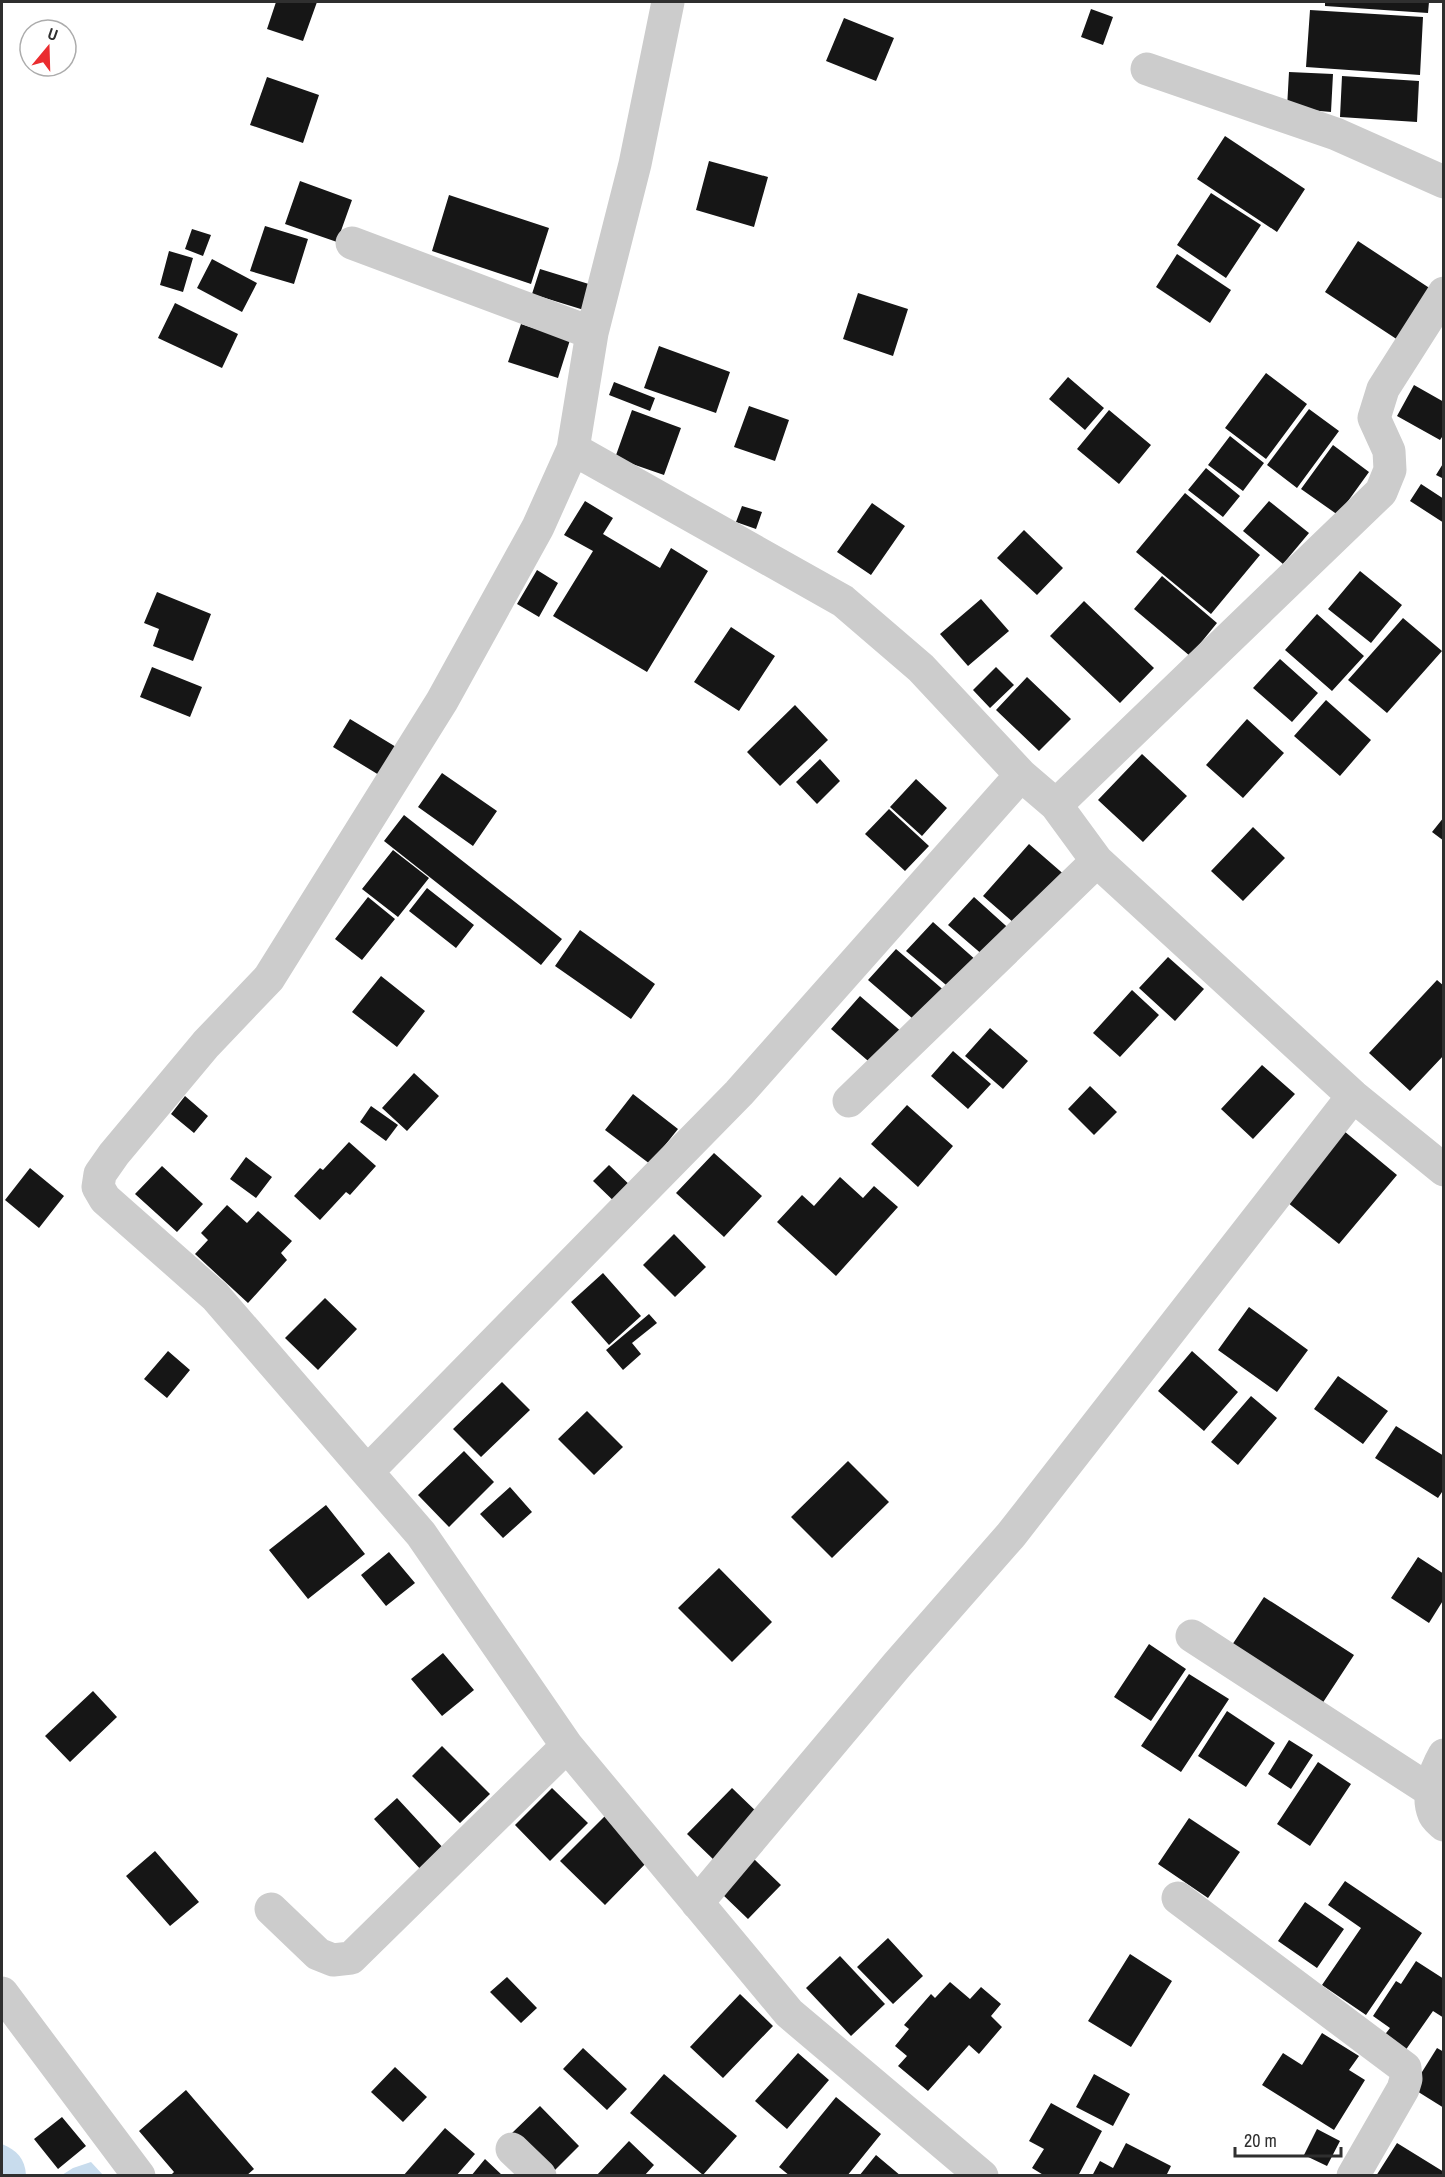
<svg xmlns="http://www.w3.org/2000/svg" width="1445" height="2177" font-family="'Archivo Narrow',sans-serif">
<rect width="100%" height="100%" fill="#fff"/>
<path fill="#c8dced" d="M2,2144C17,2150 25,2159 26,2175H2Z
M91,2162L103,2175H62L73,2168Z"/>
<path fill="#161616" d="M276,2H317L303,41L267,29Z
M1325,2H1429L1428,13L1325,6Z
M1091,9L1113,17L1103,45L1081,37Z
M1310,10L1423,17L1420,75L1306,67Z
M844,18L894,38L876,81L826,61Z
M1289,72L1333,74L1331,112L1287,108Z
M1342,76L1419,81L1417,122L1340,117Z
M267,77L319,95L303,143L250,125Z
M1225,136L1305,189L1277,232L1197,179Z
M709,161L768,177L754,227L696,210Z
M300,181L352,200L337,242L285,224Z
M1211,193L1261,225L1226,278L1177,245Z
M449,195L549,228L531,284L432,251Z
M265,226L308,239L294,284L250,271Z
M192,229L211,235L203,256L185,249Z
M1358,241L1434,291L1401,342L1325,292Z
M169,251L193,258L183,292L160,285Z
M1177,254L1231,290L1210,323L1156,287Z
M212,259L257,283L242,312L197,288Z
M540,269L592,285L584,310L532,294Z
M858,293L908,309L893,356L843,339Z
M175,303L238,334L222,368L158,338Z
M521,324L570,340L558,378L508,362Z
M659,346L730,372L716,413L644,388Z
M1266,373L1307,404L1266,459L1225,428Z
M1068,377L1104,408L1085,430L1049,399Z
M614,382L655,398L650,411L609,395Z
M1414,385L1444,402V434L1440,440L1397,416Z
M749,406L789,420L775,461L734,447Z
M1309,409L1339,431L1297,488L1267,465Z
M632,410L681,428L664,475L615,458Z
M1109,410L1151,445L1119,484L1077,449Z
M1230,436L1264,463L1243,491L1208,465Z
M1333,445L1369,472L1338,515L1301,489Z
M1444,462V479L1436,475Z
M1206,468L1240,496L1223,517L1188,490Z
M1421,484L1444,499V523L1410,501Z
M1185,493L1260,555L1211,614L1136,552Z
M585,501L613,518L603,534L660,568L671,548L708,571L647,672L553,616L593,551L564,535Z
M1269,501L1309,533L1283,564L1243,531Z
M872,503L905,526L871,575L837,552Z
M742,506L762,512L756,529L736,522Z
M1024,530L1063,568L1037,595L997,558Z
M537,570L558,583L539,617L517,604Z
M1360,571L1402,605L1371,643L1328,609Z
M1162,576L1217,623L1190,656L1134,609Z
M157,592L211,614L193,661L153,646L159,629L144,623Z
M981,599L1009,631L968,666L940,634Z
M1084,601L1154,668L1120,703L1050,636Z
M1317,614L1364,656L1332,691L1285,650Z
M1403,618L1442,651L1387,713L1348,680Z
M731,627L775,656L739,711L694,682Z
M1280,659L1318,693L1292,722L1253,688Z
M152,667L202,687L190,717L140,697Z
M996,667L1014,685L990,708L973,690Z
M1027,677L1071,719L1039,751L996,710Z
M1326,700L1371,740L1340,776L1294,736Z
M795,705L828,740L780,786L747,752Z
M350,719L401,750L384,778L333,747Z
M1247,719L1284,753L1243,798L1206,765Z
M1142,754L1187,796L1143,842L1098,800Z
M820,759L840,781L817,804L796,782Z
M442,773L497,811L473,846L418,807Z
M916,779L947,808L922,836L890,807Z
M889,809L929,846L905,871L865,834Z
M404,815L562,939L541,965L384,841Z
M1444,817V841L1432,832Z
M1253,827L1285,858L1243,901L1211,871Z
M1029,844L1067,877L1021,929L983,896Z
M393,850L429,878L398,917L362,889Z
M427,888L474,925L456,948L409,911Z
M368,897L395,919L362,960L335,939Z
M974,897L1015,934L991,962L948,925Z
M933,922L977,961L952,990L906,951Z
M580,930L655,984L631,1019L555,966Z
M896,949L947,993L920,1025L868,980Z
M1168,957L1204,989L1175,1021L1139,988Z
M381,976L425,1011L397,1047L352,1012Z
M1437,980L1444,986V1055L1410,1091L1369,1053Z
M1132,990L1159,1015L1120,1057L1093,1033Z
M860,996L903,1033L874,1066L831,1029Z
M990,1028L1028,1061L1003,1089L965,1056Z
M953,1051L991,1084L968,1109L931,1076Z
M1262,1065L1295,1094L1253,1139L1221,1109Z
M414,1073L439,1096L407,1131L382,1108Z
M1090,1086L1117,1112L1094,1135L1068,1109Z
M633,1094L678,1129L650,1164L605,1130Z
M185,1096L208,1116L194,1133L171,1114Z
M907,1105L953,1146L918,1187L871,1144Z
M371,1106L398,1125L386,1141L360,1122Z
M1344,1131L1397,1175L1339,1244L1287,1202Z
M349,1142L376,1166L350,1195L346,1192L320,1220L294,1196L320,1168L323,1170Z
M714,1153L762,1196L724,1237L676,1193Z
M246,1157L272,1177L256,1198L230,1179Z
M609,1165L636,1191L620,1207L593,1181Z
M162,1166L203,1204L177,1232L135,1194Z
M30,1168L64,1196L39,1228L5,1200Z
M840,1177L863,1198L874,1186L898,1207L836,1276L777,1222L802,1195L814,1206Z
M227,1205L247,1223L258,1211L292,1241L281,1253L287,1260L248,1303L195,1254L208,1240L201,1233Z
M674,1234L706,1267L675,1297L643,1265Z
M603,1273L641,1316L609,1345L571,1302Z
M325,1298L357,1329L318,1370L285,1338Z
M1249,1307L1308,1350L1277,1392L1218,1350Z
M649,1314L657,1323L632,1343L641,1354L623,1370L606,1350Z
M168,1351L190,1370L167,1398L144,1379Z
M1192,1351L1238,1392L1204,1431L1158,1391Z
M1338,1376L1388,1411L1363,1444L1314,1409Z
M502,1382L530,1410L481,1457L453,1429Z
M1251,1396L1277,1418L1238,1465L1211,1442Z
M587,1411L623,1447L594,1475L558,1439Z
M1396,1426L1444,1456V1489L1438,1498L1375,1458Z
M464,1451L494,1482L449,1527L418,1495Z
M848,1461L889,1502L832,1558L791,1517Z
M510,1487L532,1512L503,1538L480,1514Z
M326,1505L365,1554L308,1599L269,1550Z
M389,1552L415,1583L386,1606L361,1575Z
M1418,1557L1444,1574V1599L1429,1623L1391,1598Z
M719,1568L772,1622L732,1662L678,1608Z
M1264,1597L1354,1655L1320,1707L1230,1648Z
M1149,1644L1186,1669L1151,1721L1114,1697Z
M443,1653L474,1690L442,1716L411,1679Z
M1189,1674L1229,1699L1181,1772L1141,1746Z
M93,1691L117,1717L70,1762L45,1736Z
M1227,1711L1275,1743L1246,1787L1198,1756Z
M1289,1740L1313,1755L1291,1789L1268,1774Z
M442,1746L490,1794L460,1823L412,1776Z
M1318,1762L1351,1784L1310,1846L1277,1824Z
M552,1788L588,1823L550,1861L515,1825Z
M732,1788L760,1815L715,1861L687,1834Z
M397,1798L446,1851L423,1872L374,1819Z
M608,1813L652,1857L605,1905L560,1861Z
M1189,1818L1240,1852L1208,1898L1158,1864Z
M155,1851L199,1902L170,1926L126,1876Z
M754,1859L781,1885L748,1919L721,1893Z
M1345,1881L1422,1933L1366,2015L1322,1985L1361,1928L1328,1905Z
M1305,1902L1344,1929L1317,1968L1278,1941Z
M888,1938L923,1976L893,2004L857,1967Z
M1130,1954L1172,1981L1131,2047L1088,2021Z
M840,1956L885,2004L851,2036L806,1988Z
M1416,1961L1444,1979V2018L1433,2011L1405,2051L1383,2037L1390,2028L1373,2016L1396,1981L1401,1984Z
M507,1977L537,2008L521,2023L490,1992Z
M950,1982L970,1999L981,1987L1001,2004L991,2016L1002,2027L979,2054L969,2045L928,2091L898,2066L907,2056L895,2046L909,2029L904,2025L931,1994L935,1998Z
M740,1994L773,2026L723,2078L690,2047Z
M1322,2033L1359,2056L1349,2070L1365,2080L1334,2130L1262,2085L1283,2053L1302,2065Z
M583,2048L627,2089L607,2110L563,2069Z
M1437,2048L1444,2052V2108L1412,2088Z
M798,2053L829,2080L787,2129L755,2101Z
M395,2067L427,2097L403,2122L371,2092Z
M664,2074L737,2136L703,2175L630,2113Z
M1094,2074L1130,2094L1113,2126L1076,2107Z
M186,2090L254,2169L246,2176H170L174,2172L139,2131Z
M836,2097L881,2134L847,2176H790L779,2167Z
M1051,2103L1102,2131L1078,2176H1045L1032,2168L1044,2149L1029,2141Z
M540,2106L579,2146L551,2174L512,2133Z
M62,2117L86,2146L58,2169L34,2139Z
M445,2128L475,2154L456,2176H403Z
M1317,2129L1340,2141L1327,2166L1304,2155Z
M629,2141L654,2165L644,2176H596Z
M1126,2143L1171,2166L1166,2176H1092L1100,2161L1113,2168Z
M1397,2143L1444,2172V2176H1376Z
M876,2155L901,2176H859Z
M485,2159L503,2176H471Z"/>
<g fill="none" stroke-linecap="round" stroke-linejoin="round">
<path stroke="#ccc" stroke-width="33" d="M668,2L635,164L592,333L573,449L538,527L442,701L269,978L206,1044L114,1154L100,1174L98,1187L105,1199L215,1296L421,1534L567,1746L789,2013L982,2176
M1147,69L1336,134L1444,182
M352,243L592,333
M573,449L843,601L921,668L1021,775L1056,805L1097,861L1353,1096L1444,1170
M1056,805L1381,492L1390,470L1389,451L1374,418L1383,389L1444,293
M849,1101L1097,861
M368,1471L739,1093L1021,775
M1192,1636L1431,1791
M1444,1755C1435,1771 1426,1795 1434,1814C1435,1818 1441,1822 1444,1825
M1178,1898L1405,2068L1406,2079L1403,2089L1353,2176
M697,1903L897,1665L1011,1535L1353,1096
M271,1909L318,1954L333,1960L351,1958L567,1746
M2,1993L139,2176
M512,2149L540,2176"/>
</g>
<rect width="1445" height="2177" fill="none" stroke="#2f2f2f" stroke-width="6"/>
<g transform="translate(48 48) rotate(19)"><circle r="28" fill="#ffffff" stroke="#acacac" stroke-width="1.5"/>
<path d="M0-4.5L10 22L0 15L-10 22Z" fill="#ea2c2f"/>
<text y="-9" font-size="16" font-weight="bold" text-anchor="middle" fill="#2f2f2f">U</text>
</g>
<path d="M1235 2147v9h106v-9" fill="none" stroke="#2f2f2f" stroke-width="3"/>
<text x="1244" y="2147" font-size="18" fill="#2f2f2f" stroke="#ffffff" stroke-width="4.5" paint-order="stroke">20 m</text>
</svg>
